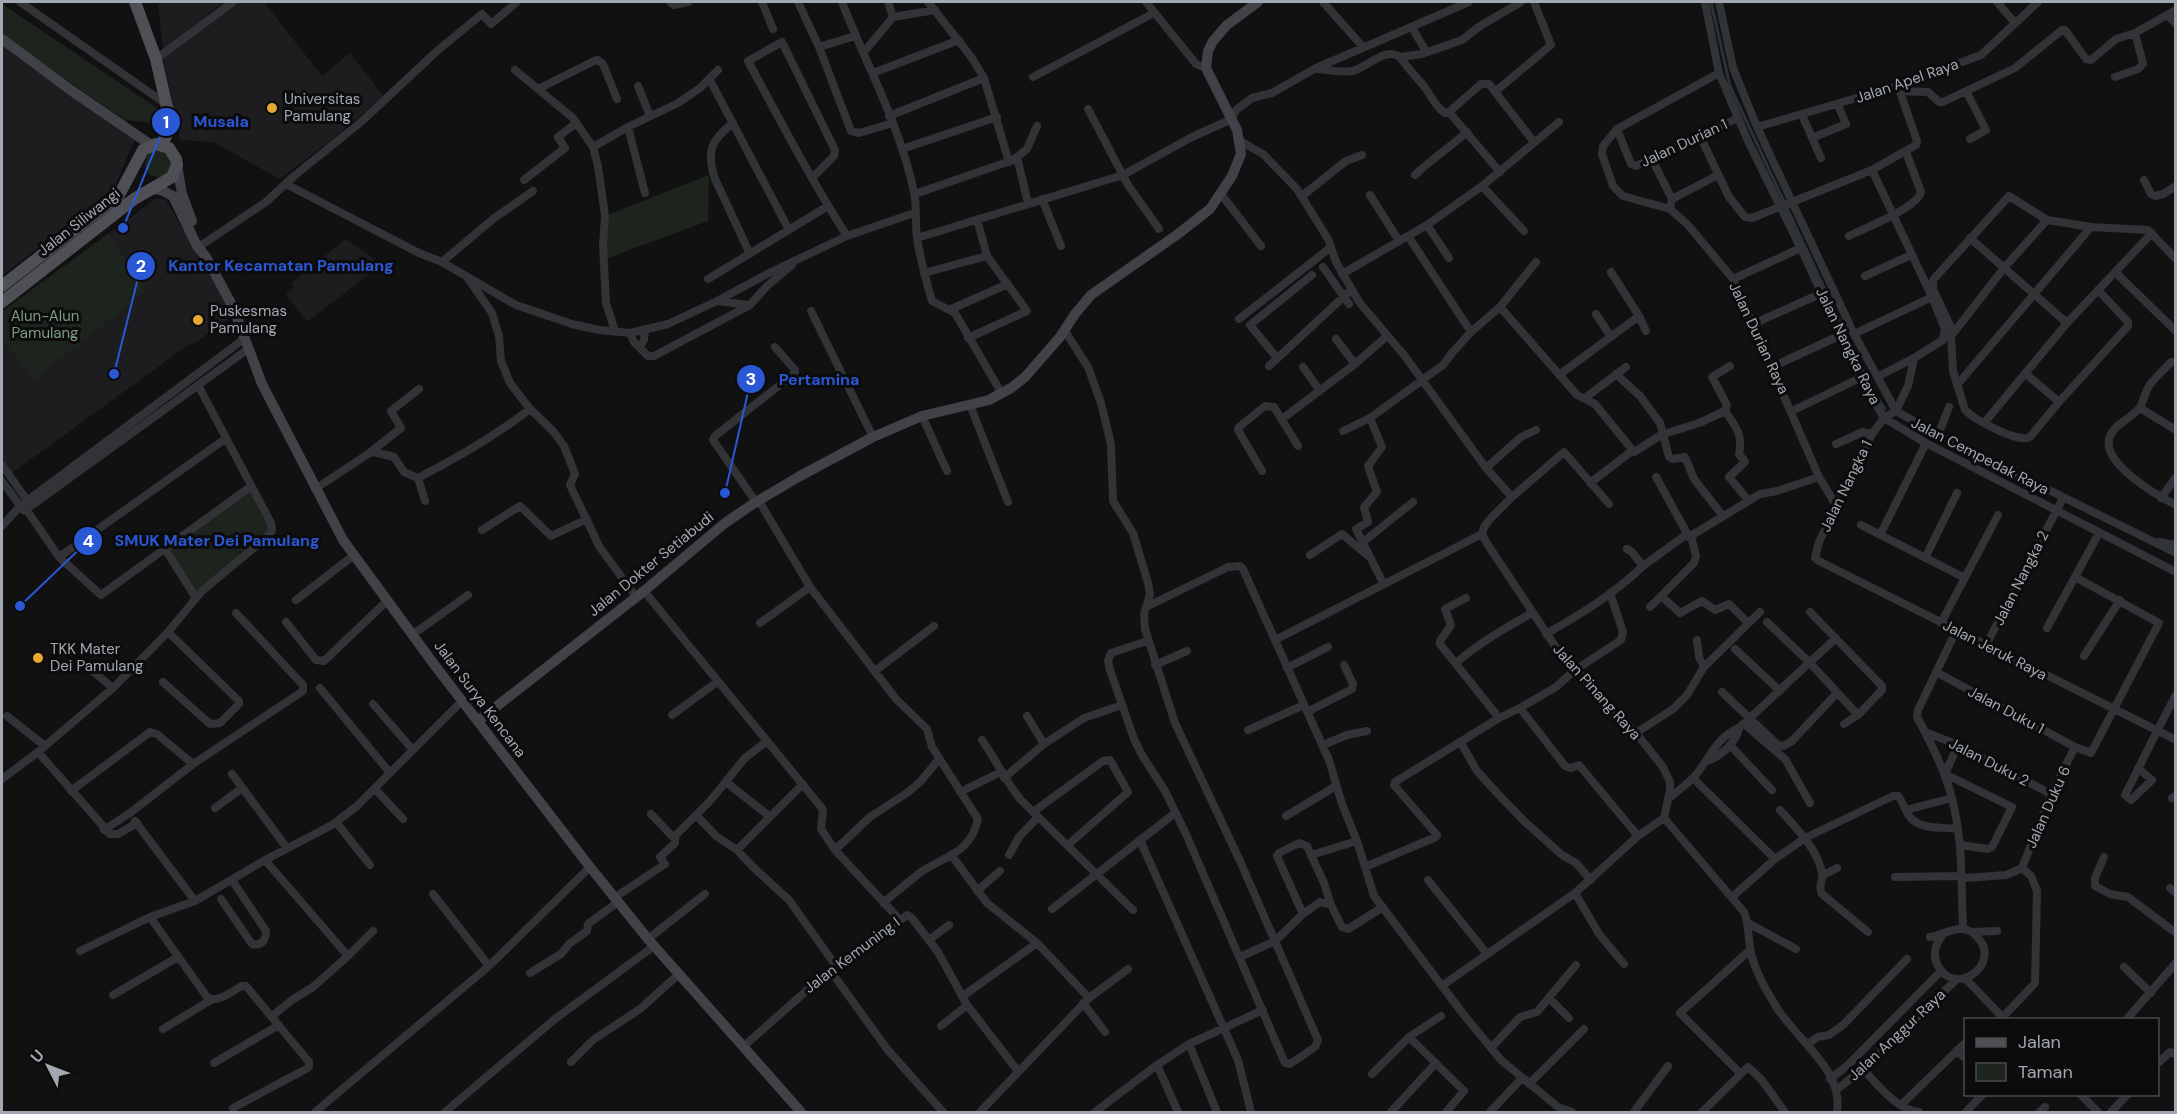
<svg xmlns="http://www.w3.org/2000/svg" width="2177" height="1114" font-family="'DM Sans',sans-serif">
<rect width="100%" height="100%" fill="#111112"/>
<path fill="#1d1d1f" d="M163,2H264L322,76L350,53L383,96L335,137L280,179L213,142L180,140L163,58L228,8L223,3L163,50L158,5Z
M2,36L126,120L135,139L114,188L2,276Z
M157,198L166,200L232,313L228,316L229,319L193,344L191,343L12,473L2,460V311Z
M346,239L372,257L379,267L307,322L286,294L294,287L291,283Z"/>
<path fill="#1d241e" d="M2,4L160,110L162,124L126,120L2,36Z
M145 164a13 13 0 1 1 26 0a13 13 0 1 1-26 0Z
M709,175L708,221L605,259L607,215Z
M108,234L147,290L33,380L2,338V312Z
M250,487L272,531L196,598L165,549Z"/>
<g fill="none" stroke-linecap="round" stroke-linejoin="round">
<path stroke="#2b333a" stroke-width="3" d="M1711,2L1730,86L1871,388L1885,409"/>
<path stroke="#323337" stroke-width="8" d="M20,2L166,104
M670,2L674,5L688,2
M762,2L773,29
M798,2L819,47L851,131L859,133L893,123
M842,2C866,64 900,125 914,192C917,206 915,223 917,238C920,259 926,280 932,301L955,313L1002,394
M888,2L893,17
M928,2L972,58L984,78L1009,162
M1146,2L1196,64L1206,68
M1323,2L1363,47
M1705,2L1719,73L1748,141L1805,257L1860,378L1884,418L1926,443L2176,572
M1719,2L1733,68L1757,127L1854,334L1896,411L1938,435L2176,553
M1997,2L2015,23
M2167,15L2176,24
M819,47L855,36
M864,52L893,17L935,10
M1422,54L1462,40L1480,26L1521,2
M1400,57C1408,69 1418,78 1426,89C1432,97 1436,108 1445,113L1449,112L1481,84H1489L1534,142
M156,59L233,2
M1318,69C1329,70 1341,73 1352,71C1368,68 1384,46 1400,57L1422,54L1425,50L1412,27
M515,70L573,118L593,147L598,166L605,216L603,245L606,303L615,331
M873,73L959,40
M1719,73L1617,129L1603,146L1602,154L1613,186L1623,196L1670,209L1688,225L1733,279L1819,477L1837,507
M1033,77L1154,13
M2115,77L2138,69L2143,64L2135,33
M711,82L789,230
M638,86L650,116
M538,89L594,61L598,60L603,64L617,99
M1496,91L1551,45L1534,2
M1900,91L1928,92L1939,102H1943L2015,68L2062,30H2065L2086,59L2091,60L2116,39L2135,33L2176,10
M1966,91L1986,130L1970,139
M1088,109L1128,185L1159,229
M1449,112L1500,172
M1802,115L1821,158
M889,116L984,78
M733,123C711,140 706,151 715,179L750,254
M628,127L645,193
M1757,127L1898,86L1981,55L2038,2
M1617,129L1631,164L1636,166L1738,118
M1700,136L1729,197L1745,217L1752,218L1872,170L1916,145L1917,141L1898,86
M1812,138L1846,124L1838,105
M1240,141L1263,154L1297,189L1328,239L1336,262L1359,302L1404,355L1486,468L1512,497L1491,518L1484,527L1482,534L1488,545L1559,652L1636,733L1663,767L1670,782V790L1664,818L1744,912C1749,923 1748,936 1750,948C1753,967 1764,987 1774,1003C1793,1038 1844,1068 1837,1112
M593,147L628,127L678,103L700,88L718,70
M902,149L997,117
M1017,157L1028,203
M1652,159L1672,199L1670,209
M1872,170L1932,297L1945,329L1943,340L1914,358L1877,377
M1415,175C1432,159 1450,147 1467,132
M812,178L834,156L835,150L782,42L748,61C780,120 811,180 847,236
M524,180L565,148L558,137L576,123
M2144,180L2151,194L2155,196L2163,194L2176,186
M286,184L419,253L442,262L516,305L572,324L599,330L630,333L668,324L717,301L771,272L847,236L914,213
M1482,186L1524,231
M915,194L1013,160L1027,149L1037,126
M1221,194L1261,246
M1370,195L1399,241
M1302,196L1346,161L1362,155
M1042,199L1061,246
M1672,199L1718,175
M2047,220L2004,268L1951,336L1953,371L1965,410C1975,420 2019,444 2030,437L2059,402L2128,326V322L2098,290
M1427,225L1449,258
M1408,236L1471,332
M1849,236C1865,228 1917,208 1921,192L1906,152
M917,238L1123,175L1192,137L1232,119L1236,110L1252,98L1272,93L1316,68L1469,2
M1970,238L2067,323
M203,244L266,202L294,176L361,122L437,51L482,14L491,24L517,2
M442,262L493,219L533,191
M1323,267L1349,304
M2115,272L2176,331
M924,273L987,256
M1342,274L1427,225L1482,186L1559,122
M1865,276L1911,255
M467,277L492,313L499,336L501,361L510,383L530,409L553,431L564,446L575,474L570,485L599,546L636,597
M708,279L828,206
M1733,279L1801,248
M717,301L749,305
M1500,307L1577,395L1595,404L1634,452L1661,435L1699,423L1725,411L1727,405L1712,377L1730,366
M951,309L1008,284
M811,311L873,437
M1596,314L1611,337
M1639,316L1646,331
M1239,319L1330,248
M1753,324L1822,293
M1065,331L1088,367L1101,403L1111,444L1113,501L1133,533L1148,583L1150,594L1144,614L1145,629L1175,723L1240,861L1318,1040L1315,1047L1290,1064L1285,1063L1186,834L1165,791L1142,755L1134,739L1110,670L1108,661L1111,653L1147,641
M1953,332L1933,289V280L2009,196L2047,220L2091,227L2148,230L2176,259
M630,333L634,342L648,356H654L750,305L767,286L792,265
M1854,334L1932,297
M968,338L1027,311L987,256L977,219
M1336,339L1355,364
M640,347L644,340L645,331
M1277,358L1250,325L1312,275
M1914,358L1908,386L1896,411L1884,418L1872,434L1819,542L1815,558L1819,561L2176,740
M2176,362H2171C2164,370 2155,377 2149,386C2145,392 2144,401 2140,407C2133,418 2115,423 2110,436C2099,462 2156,495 2176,505
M1269,366L1351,290
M1303,367L1320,391
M1772,367L1841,335
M2025,373L2059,402
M1616,374L1640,396L1660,423L1669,457L1673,459L1685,457L1694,479L1723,516
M1559,375L1639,316L1611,272
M1957,385L2091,227
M1585,398L1626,367
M970,405L1008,502
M2140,408L2176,430
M1725,411C1736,427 1743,434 1739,454L1745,462L1729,477L1748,500
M1792,411L1860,378
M922,416L947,471
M1370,418L1382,447L1368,466L1377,492L1364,507L1368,522L1356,529L1383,583
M1282,419L1355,364L1387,336
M1985,422L2067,323L2152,233
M1343,431L1370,418L1443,365L1452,353L1471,332L1500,307L1536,262
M1938,435L1949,407
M1836,444L1863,432L1872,434
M368,454L374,452L394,457L404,472L418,478C457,458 495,436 530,409
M2,465L29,503
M1486,468L1521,437L1536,430
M1262,471L1238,430L1239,427L1265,406L1274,407L1298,446
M1656,477L1689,537L1760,494L1777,491L1819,477
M418,478L425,501
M2,481L23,510L28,512L59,557L101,595L250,487
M1590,483L1632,451
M315,489L368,454L401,428L391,411L419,389
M1512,497L1564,452L1609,504
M2161,498L2176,477
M759,501L810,587L896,699L927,729L932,747L978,819C971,853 945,856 921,872C908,882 895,893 883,903
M756,502L713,440L715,436L795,373V370L775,347
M31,506L248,349
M1861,525L1965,578
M2,526L20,506L244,339
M482,530L520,506L551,536L587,519
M1880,535L1926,443
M1363,542L1413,502
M2159,542L2176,545
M165,549L196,598
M1310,555L1342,534L1367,555
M59,557L225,439
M1925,558L1957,493
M1643,566L1687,534
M644,591L817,802L823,810L821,829L835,850L900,920
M1661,596L1680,613L1702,601L1715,610L1729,604L1748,623
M1466,598L1445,609L1451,625L1440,641V644L1499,718
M296,600L354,555
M1146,607L1228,567L1240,566L1243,569L1329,760L1342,804L1357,841L1374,896L1464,1015L1501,1060L1558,1107L1572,1112
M1650,607L1694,563L1696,556L1691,536
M286,622L316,660L324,661L388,600
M1767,622L1810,663L1858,715L1882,690V686L1810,612
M760,623L810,587
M1941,623L1998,515
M2047,628L2099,533
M1956,631L1918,710L1917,717C1933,747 1949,778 1955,812C1963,850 1961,890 1963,929
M1546,634C1581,614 1614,594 1643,566L1632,552L1627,549
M412,635L468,595
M1275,640L1482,534
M1697,640L1699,657L1704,667
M1986,645L2063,498
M1735,649L1780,691
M2084,656L2120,600
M1456,663C1479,643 1505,628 1532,613
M84,664L113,688
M1155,665L1187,651
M1287,668L1328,647
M875,671L934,626
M1936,672L2075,747L2091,753L2159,623L2075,577
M163,682L210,724L220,723L239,704V701L168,632
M320,688L390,773
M1722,692L1778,745L1783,746L1792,741L1837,693
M373,704L413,750
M1520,708L1565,766L1571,768L1579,765L1638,836
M1307,712L1352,689L1353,684L1344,665
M672,715L717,682
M7,716L45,746
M1027,716L1044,744
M1744,724L1785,759L1810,803
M1844,724L1858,715
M1248,730L1304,705
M1925,732L1958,745L2051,794
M1636,733L1673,709L1687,695L1704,667L1760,612
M982,740C996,760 1005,780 1020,799L1133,910
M1461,743L1477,771L1497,793L1525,822L1562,855L1576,863L1591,880
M1323,745L1347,735L1367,731
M1730,745L1772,790
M1958,745L1945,774L2012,807L1992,847L1988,849L1960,845
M38,752L110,834H118L137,823
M1707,761C1720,757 1736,743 1739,728
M2138,768L2152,780L2131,800L2125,795C2142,762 2158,728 2176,695
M232,774L287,848
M1004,778L1044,744L1084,718L1122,705
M1693,778L1775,859
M2,779L38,752L113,688L168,632L202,591L267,537L272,531L271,523L198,385
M726,782L770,817
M375,789L403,819
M71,791L150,732L157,734L193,764
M960,792L1001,772
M2172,798L2176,795
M1668,799C1677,792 1686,785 1694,777C1710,759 1715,738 1739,728L1836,638
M215,808L242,788
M1780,810C1796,828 1816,847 1822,872C1824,881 1817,885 1822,894L1868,932
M1906,810L1952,798
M1033,812L1103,761L1110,760L1128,792L1068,845
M651,814L672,836H675L710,801L745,758L767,741
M697,816L716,836L737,850L753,867L789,900L836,966
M1286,816L1336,786
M135,821L195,901
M336,822L370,865
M104,830L130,813L193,764L303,691V685L236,613
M1140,840L1238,1060L1251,1112
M737,850L803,784
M835,850L870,817L907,793L920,782L939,759
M1009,855L1019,837L1038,817
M1311,855L1357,841
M952,856L987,903L1037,943L1089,998L980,1112
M2104,857L2095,878V886L2110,894L2128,897L2176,933
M265,860L348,956L373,931
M1365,867L1436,837L1437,835L1394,785L1395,782L1499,718L1520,708L1556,687L1575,670L1621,640L1623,632L1610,593
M1822,876L1837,868
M1895,877L1961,876L1966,878L2006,875L2022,868L2051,794L2075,747
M1428,880L1487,954
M2170,888L2176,893
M977,891L1000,871
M1575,893L1599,934L1624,964
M433,894L489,966
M1732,897L1775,859L1805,838L1893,796H1898C1903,802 1905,811 1910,817C1920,830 1943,827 1958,829
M614,898L665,864L660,857L675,843V836
M221,899L252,944C261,946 266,941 266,931L232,880
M1052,909L1175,813
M1303,914L1277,856L1279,853L1299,843L1307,846L1324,883L1331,905
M150,917L207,997C218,1004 232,991 242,986H246L309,1062V1067L306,1069L233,1108
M1748,923L1796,949
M1972,932L1997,931
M1930,937C1941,936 1952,928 1961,929C1968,929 1973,932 1977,937C2003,962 1956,999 1938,966C1932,955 1935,945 1942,936
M648,939L705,894
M929,940L949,925
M80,951L150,917L195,901L265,860L332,825L357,806L462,701
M1240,957L1275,941L1303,914L1320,902L1331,905L1342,927L1348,929L1383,907
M2124,967L2151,993
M830,970L887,1049L943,1112
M530,973L561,954L569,944L587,931L588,924L618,902
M1965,978L2005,1020
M1443,985L1575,893L1638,836L1664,818
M113,995L178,957
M963,996L1037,943
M1089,998L1128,969
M1549,998L1569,1018
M1083,1003L1105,1032
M272,1016L292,1000L313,987L348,956
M2003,1017L2035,983L2037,891L2031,876L2022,868
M2126,1020L2176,963
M941,1026L967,1005
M163,1029L211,1000
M1409,1037L1464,1091L1446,1112
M1189,1044L1217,1112
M1808,1044L1818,1037L1829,1035L1843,1025L1907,959
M744,1046L830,970L879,938L907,915L911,917L938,952L967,1005L1018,1071
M1491,1048L1520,1017L1537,1012L1576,965
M1956,1051L1966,1059
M571,1062L593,1040L640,1009L679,974
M214,1063L279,1025
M2158,1063L2170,1052L2176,1054
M1157,1065L1178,1112
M1863,1069C1878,1085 1897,1110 1919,1112
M1740,1073L1680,1013L1750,950
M1372,1074L1409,1037L1441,1016
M1830,1079L1847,1066L1941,971
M1529,1084L1584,1029
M1836,1090L1863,1069L1957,979
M2080,1094L2098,1112
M1901,1105L1966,1042
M315,1112L489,966L590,867
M445,1112L555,1019L654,946
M1095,1112L1157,1065L1189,1044L1263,1010
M1391,1112L1436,1063
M1490,1112L1522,1078
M1634,1112L1668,1066
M1702,1112L1748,1067L1761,1079L1785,1112
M1966,1112L1983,1094
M2039,1112L2045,1107
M2111,1112L2128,1094"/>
<path stroke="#404247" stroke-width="10" d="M2,39L72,91L151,145
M177,165L182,194L192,221
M150,189L161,190L173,196L197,246L206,257L233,307L262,384L343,540L436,667L590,867L648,939L801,1112
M478,721L644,591L725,523L756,502L800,476L873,437L922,416L989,400L1011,388L1025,377L1060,337L1075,314L1091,295L1178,234L1210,209L1232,176L1241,154L1237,130L1206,68L1208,51L1213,41L1227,25L1258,2"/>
<path stroke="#4e5056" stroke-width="12" d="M135,2L156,59L169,116L170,127L162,145
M2,286L119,195L143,150L156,144L169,148L176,159L177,165L172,177L134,199L2,302"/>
</g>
<g fill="#e9a831" stroke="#0c0c0d" stroke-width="2">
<circle cx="272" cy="108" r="6"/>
<circle cx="198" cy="320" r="6"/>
<circle cx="38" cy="658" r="6"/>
</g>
<g text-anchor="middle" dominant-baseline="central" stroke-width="6" stroke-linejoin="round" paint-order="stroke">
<g font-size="15" fill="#a2a8b2" stroke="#0c0c0d">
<text transform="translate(1907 81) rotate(-19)">Jalan Apel Raya</text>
<text transform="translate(1684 143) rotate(-25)">Jalan Durian 1</text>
<text transform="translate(79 222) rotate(-38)">Jalan Siliwangi</text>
<text transform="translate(1759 338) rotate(65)">Jalan Durian Raya</text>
<text transform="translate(1848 346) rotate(64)">Jalan Nangka Raya</text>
<text transform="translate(1980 456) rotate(27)">Jalan Cempedak Raya</text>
<text transform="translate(1846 486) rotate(-64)">Jalan Nangka 1</text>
<text transform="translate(651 564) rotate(-39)">Jalan Dokter Setiabudi</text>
<text transform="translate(2021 578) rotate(-63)">Jalan Nangka 2</text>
<text transform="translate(1995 650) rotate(27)">Jalan Jeruk Raya</text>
<text transform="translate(1597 692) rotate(48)">Jalan Pinang Raya</text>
<text transform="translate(480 699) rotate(53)">Jalan Surya Kencana</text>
<text transform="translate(2006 710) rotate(28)">Jalan Duku 1</text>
<text transform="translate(1989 762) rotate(27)">Jalan Duku 2</text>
<text transform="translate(2048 807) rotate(-66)">Jalan Duku 6</text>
<text transform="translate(852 955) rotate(-37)">Jalan Kemuning I</text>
<text transform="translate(1897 1035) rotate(-43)">Jalan Anggur Raya</text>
</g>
<g font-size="15" fill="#a2a8b2" stroke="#0c0c0d" text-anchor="start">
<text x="284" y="99">Universitas<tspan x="284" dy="17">Pamulang</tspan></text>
<text x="210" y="311">Puskesmas<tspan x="210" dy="17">Pamulang</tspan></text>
<text x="50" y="649">TKK Mater<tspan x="50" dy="17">Dei Pamulang</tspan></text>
</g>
<g font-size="15" fill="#7a9d7b" stroke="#0c0c0d">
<text x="45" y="316">Alun-Alun<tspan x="45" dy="17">Pamulang</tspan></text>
</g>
</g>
<path fill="none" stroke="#2a57d4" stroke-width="2" d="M123 228L166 122M114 374L141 266M725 493L751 379M20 606L88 541"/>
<g fill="#2a57d4" stroke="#0c0c0d" stroke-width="2">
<circle cx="123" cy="228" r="6"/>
<circle cx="114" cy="374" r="6"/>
<circle cx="725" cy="493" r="6"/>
<circle cx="20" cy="606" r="6"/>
<circle cx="166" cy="122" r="15"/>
<circle cx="141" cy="266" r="15"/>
<circle cx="751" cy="379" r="15"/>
<circle cx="88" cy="541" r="15"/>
</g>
<g font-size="18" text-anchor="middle" font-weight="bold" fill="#fff">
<text x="166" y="128">1</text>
<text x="141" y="272">2</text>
<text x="751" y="385">3</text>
<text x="88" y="547">4</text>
</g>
<g font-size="16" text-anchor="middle" font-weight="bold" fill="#2a57d4" stroke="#0c0c0d" stroke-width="6" stroke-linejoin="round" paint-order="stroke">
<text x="221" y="127">Musala</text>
<text x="281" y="271">Kantor Kecamatan Pamulang</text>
<text x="819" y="385">Pertamina</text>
<text x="217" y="546">SMUK Mater Dei Pamulang</text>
</g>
<rect width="2177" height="1114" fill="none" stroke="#a2a8b2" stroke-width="6"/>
<rect x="1964" y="1018" width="195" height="78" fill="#0c0c0d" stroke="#484a4f" stroke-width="1.5"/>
<rect x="1976" y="1038" width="30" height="9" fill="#4e5056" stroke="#484a4f" stroke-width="1.5"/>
<text x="2018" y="1048" font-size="18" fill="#a2a8b2">Jalan</text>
<rect x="1976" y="1063" width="30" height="18" fill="#1d241e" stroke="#484a4f" stroke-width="1.5"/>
<text x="2018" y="1078" font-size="18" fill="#a2a8b2">Taman</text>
<g transform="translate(48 1066) rotate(312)" stroke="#0c0c0d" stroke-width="4.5" paint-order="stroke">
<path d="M0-4.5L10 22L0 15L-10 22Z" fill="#a2a8b2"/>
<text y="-9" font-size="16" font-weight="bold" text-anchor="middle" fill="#a2a8b2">U</text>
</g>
</svg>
